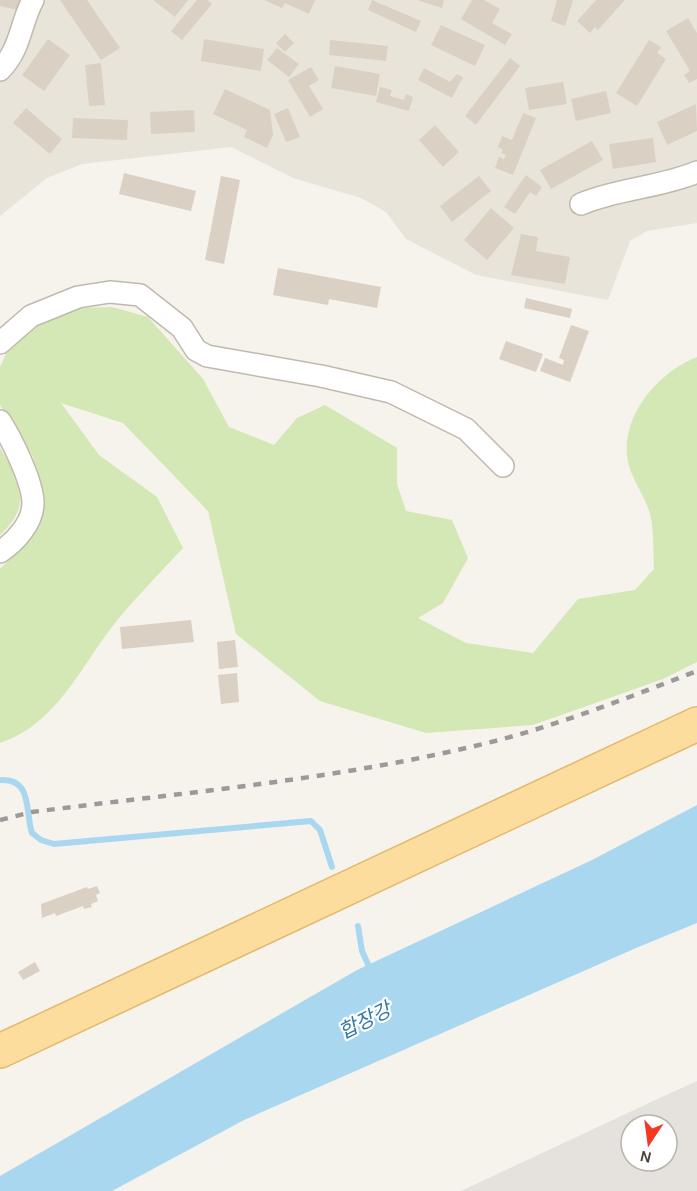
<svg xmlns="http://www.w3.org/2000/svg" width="697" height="1191" font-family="Karla,'Noto Sans KR',sans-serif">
<rect width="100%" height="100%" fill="#f6f2ec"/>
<path fill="#e9e4da" d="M0,0H697V223L647,231L630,241L608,300L476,275L406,239L386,212L361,198L293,178L231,147L82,164L47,178L0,216Z"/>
<path fill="#e5e1dd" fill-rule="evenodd" d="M697,1081V1191H461L664,1096ZM631,1125H667V1161H631Z"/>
<path fill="#d4e8b6" d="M112,307L148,317L203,379L229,427L274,445L297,418L325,405L397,448V484L406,511L452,520L468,558L443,603L418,618L466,643L533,653L578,599L635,590L654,569C653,552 654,534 651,518C647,498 632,481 628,462C619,417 658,372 697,357V662L663,679L533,725L426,733L320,701L236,634L208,511L123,423L61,403L99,455L157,497L183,548C160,573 136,597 115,623C80,667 57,724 0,743V569L36,532L43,510L33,457L0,405V367L13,338L48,318L74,308Z
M0,448C21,481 33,505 0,535Z"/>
<path fill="#aad7f0" d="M697,805V923L636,948L244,1120L112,1191H0V1176L357,970L592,860Z"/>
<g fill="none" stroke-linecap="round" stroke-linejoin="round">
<path stroke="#aad7f0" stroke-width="6" d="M0,780C33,778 25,812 32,833L41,840L54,844L311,821L320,830L332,867
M358,926L362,951L371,971"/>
</g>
<path fill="#dad0c4" d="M0,0H21L18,10L0,6Z
M60,0H87L120,48L101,60Z
M153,0H188L175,17Z
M197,0H207L212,4L182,40L171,31Z
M264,0H315L309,14L285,3L282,8Z
M372,0L421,21L416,32L368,10Z
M417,0H444L442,8Z
M472,0H484L500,9L492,23L512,34L505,45L461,19Z
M557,0H573L565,26L551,21Z
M596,0H625L598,30L595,27L590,33L577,21Z
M688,18L697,33V79L689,83L684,75L690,71L666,31Z
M441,25L485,45L475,66L431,45Z
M285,34L294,43L285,52L276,43Z
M48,39L70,55L44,91L22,75Z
M204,39L264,49L261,71L201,61Z
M330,40L388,46L386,61L329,55Z
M649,40L661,47L657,53L666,59L637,106L616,93Z
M277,48L299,64L289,77L267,60Z
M510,58L520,66L476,125L465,116Z
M101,63L105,105L89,106L85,65Z
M335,66L380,74L376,96L331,88Z
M311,67L319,80L309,86L323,109L310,117L288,80Z
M424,68L450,82L457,74L463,77L452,98L418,80Z
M563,82L567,104L529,110L525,88Z
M380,87L392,90L390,96L404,100L406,94L413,97L409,111L376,102Z
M225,89L270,110L273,135L267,148L244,137L247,130L213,114Z
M606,91L611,113L576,121L571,99Z
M696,104L697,131L667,145L657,122Z
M26,108L62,139L50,154L13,123Z
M288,108L300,137L286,142L274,114Z
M194,110L195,132L151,134L150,112Z
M523,113L536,118L513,175L495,168L499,157L504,159L506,155L501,153L503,150L498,147L502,136L512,140Z
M73,118L128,120L127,140L72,138Z
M435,125L459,152L443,167L419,140Z
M653,138L656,162L613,169L609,144Z
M592,141L603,160L551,189L540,170Z
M124,173L196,191L191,211L119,194Z
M526,175L542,187L536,196L530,192L515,214L504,207Z
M221,176L240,180L224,264L205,260Z
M479,176L491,191L452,222L440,206Z
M491,208L514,228L487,260L464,240Z
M521,234L538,237L536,251L570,257L565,284L511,275Z
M278,268L381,287L377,308L329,299L328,305L273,295Z
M526,298L572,309L570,318L524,308Z
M571,325L589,331L570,382L540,371L545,358L563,365L564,360L559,358Z
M506,341L543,354L536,372L499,359Z
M191,620L194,642L122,649L120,627Z
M235,640L238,667L219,669L217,642Z
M237,673L239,702L221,704L218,675Z
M97,886L100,893L96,895L98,901L91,904L92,907L84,909L83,906L56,916L55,913L42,918L41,904L87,887L88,889Z
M35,962L40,971L23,980L18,972Z"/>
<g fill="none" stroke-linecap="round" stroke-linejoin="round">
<g stroke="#c1b9ae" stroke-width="24">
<path id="minor" d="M0,70C21,49 20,24 33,0
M581,204C619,188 659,188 697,172
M0,343L31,316L78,297L110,292L140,295L182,328L196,350L207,356L321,376L391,392L466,429L503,466
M0,421C11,438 33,482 33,503C33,523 15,542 0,552"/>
</g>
<g stroke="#e2b96d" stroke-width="36">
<path id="primary" d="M0,1051L697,724"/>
</g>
<use href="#minor" stroke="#fff" stroke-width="21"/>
<use href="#primary" stroke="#fcdd9e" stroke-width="33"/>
<path stroke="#9a9a9a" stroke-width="4.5" stroke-dasharray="8 8" stroke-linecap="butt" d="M0,820L32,812C187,792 347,779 499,740C567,722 632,696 697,671"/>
</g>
<g text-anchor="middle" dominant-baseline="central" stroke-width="4.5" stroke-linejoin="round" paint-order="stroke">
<g font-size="20" font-style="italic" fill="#3079a6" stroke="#fff">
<text transform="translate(365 1021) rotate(-27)">합장강</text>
</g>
</g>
<g transform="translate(649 1143) rotate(193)"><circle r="28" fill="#ffffff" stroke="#b7b4b0" stroke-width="1.5"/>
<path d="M0-4.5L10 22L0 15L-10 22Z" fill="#f63823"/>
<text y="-9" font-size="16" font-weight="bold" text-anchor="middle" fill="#4a4339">N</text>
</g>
</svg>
